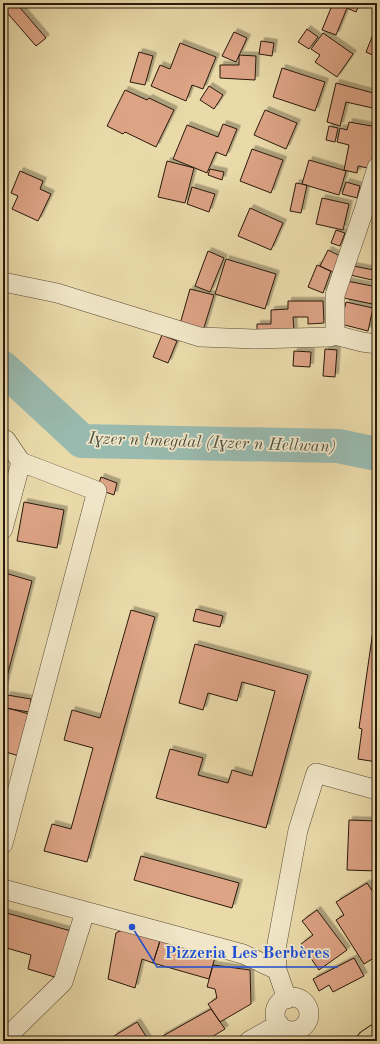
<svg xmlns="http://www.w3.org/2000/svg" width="380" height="1044" font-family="'Old Standard TT',serif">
<defs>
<filter id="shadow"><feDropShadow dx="3.5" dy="-3.5" stdDeviation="0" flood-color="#0004"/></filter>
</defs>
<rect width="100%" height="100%" fill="#eadaaa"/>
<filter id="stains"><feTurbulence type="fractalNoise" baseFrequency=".005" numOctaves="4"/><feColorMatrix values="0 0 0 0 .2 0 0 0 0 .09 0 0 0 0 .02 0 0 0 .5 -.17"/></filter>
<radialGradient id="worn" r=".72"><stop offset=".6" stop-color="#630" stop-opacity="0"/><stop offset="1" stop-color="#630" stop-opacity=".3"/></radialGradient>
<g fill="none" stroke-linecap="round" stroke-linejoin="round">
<path stroke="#99baaf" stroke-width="34" d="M3,368L82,441L338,446L377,454"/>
</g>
<path fill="#dca385" stroke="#29190c" filter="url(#shadow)" d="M3,3H16L46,38L36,46L3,8Z
M333,3H360L356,12L347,8L336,35L322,30Z
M307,29L318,37L309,49L298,42Z
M234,32L247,38L236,62L222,56Z
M374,32L377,34V57L366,52Z
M323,33L353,54L337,77L315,62L320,55L311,49Z
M261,41L274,43L272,56L259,54Z
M180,43L216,57L203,89L192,85L186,101L151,86L160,65L170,69Z
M139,52L153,56L145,85L130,82Z
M239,55L256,56L255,80L220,78V65H239Z
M282,68L325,82L315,111L273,97Z
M336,83L377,94V109L346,102L340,126L327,122Z
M209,86L223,95L214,109L200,100Z
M125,90L147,100L149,98L174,110L156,147L125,132L123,134L107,126Z
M265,110L297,123L286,149L254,135Z
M349,122L377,127V146L373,169L358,166L357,173L344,170L349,145L337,142L340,128L347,130Z
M223,124L237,129L226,156L216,152L207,173L173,159L187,125L218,137Z
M329,126L338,128L335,142L326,140Z
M252,149L283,160L271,193L240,181Z
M309,160L346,171L339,195L302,184Z
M167,161L194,168L185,203L158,197Z
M210,169L224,172L222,180L208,175Z
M20,171L43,181L40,189L51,194L38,221L12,209L18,196L11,193Z
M346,182L360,186L357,198L342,194Z
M296,183L307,185L301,213L290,211Z
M192,187L215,194L209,212L187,204Z
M322,198L349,204L343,230L316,224Z
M250,208L283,223L271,250L238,236Z
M336,230L345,233L340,246L331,243Z
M328,250L344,258L336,274L320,266Z
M208,251L224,258L210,292L195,286Z
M226,259L276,274L265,309L215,294Z
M317,265L331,271L323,293L308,287Z
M348,265L374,270L372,280L346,274Z
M342,280L377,287V305L339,297Z
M190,289L214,295L203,331L180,324Z
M288,301H323L324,323L308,324V317H293L294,331L257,332V324H271V310L288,309Z
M346,302L373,308L368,331L341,324Z
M162,335L177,341L168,363L153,357Z
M325,349L337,350L335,377L323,376Z
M294,351L311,352L310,367L293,366Z
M101,477L117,483L114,495L97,489Z
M24,502L64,510L57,548L17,541Z
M5,573L32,581L3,692V579Z
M377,603V762L358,759L362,729L359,728Z
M196,609L223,616L220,627L193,621Z
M131,610L155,617L87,862L44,851L52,824L71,829L93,748L64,740L72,710L100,718Z
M195,644L308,675L266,828L156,798L170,749L203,758L198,775L228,783L232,770L252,776L275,691L242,682L237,701L208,693L203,710L179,703Z
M7,695L31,699L29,712L5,708Z
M4,707L29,714L19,756L6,752L3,764V712Z
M349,820L377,821V871L347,870Z
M141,856L239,883L232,908L134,880Z
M367,883L377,898V956L364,964L336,920L344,915L336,902Z
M317,910L347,950L319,970L301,944L313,935L302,921Z
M3,912L71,931L58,978L28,969L31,955L3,947Z
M122,930L160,941L153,963L142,959L135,988L108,979L116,933Z
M160,941L215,957L209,979L153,963Z
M354,958L364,976L333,992L329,985L319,991L313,979Z
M213,965L250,970L251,1004L220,1022L208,1004L217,998L215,989L207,987Z
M211,1009L225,1029L205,1041H162L161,1037Z
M137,1022L149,1041H116L114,1036Z"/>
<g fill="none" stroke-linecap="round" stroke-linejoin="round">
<g stroke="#594934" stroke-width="20">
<path id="street" d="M3,282L57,293L200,337L255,339L330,337L335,335L362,342L377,344
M335,335V295L365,207L377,167
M3,439L6,440L21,462L97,491L3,844
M3,529L21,462
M3,889L243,954L277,970L287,999
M277,970L276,949L298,830L316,773L377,790
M275 1014a17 17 0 1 1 34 0a17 17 0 1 1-34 0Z
M3,1035L8,1036L63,982L85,912
M249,1041L279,1024"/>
</g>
<g stroke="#29190c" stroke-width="24">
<path id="primary" d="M368,1041L377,1035"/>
</g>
<use href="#street" stroke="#f1e7c8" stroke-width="19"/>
<use href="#primary" stroke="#eadaaa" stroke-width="22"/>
</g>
<g text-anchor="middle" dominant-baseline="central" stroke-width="3.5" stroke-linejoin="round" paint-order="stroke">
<g font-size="17" font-style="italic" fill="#505145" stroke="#f1e7c8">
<text transform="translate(212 443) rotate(2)">Iɣzer n tmegdal (Iɣzer n Hellwan)</text>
</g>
</g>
<path fill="none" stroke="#1d4ed8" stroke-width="1.5" d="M132 927L157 967H338"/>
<circle fill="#1d4ed8" stroke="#f1e7c8" stroke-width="1.5" cx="132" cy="927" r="4"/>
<g font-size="17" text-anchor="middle" font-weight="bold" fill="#1d4ed8" stroke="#f1e7c8" stroke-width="3.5" stroke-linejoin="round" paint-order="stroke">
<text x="247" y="958">Pizzeria Les Berbères</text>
</g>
<rect width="380" height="1044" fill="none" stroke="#eadaaa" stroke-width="16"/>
<rect x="4" y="4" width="372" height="1036" fill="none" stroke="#29190c" stroke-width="2"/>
<rect x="8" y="8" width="364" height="1028" fill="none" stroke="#29190c"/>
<rect width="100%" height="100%" filter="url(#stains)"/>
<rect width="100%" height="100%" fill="url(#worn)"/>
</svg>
